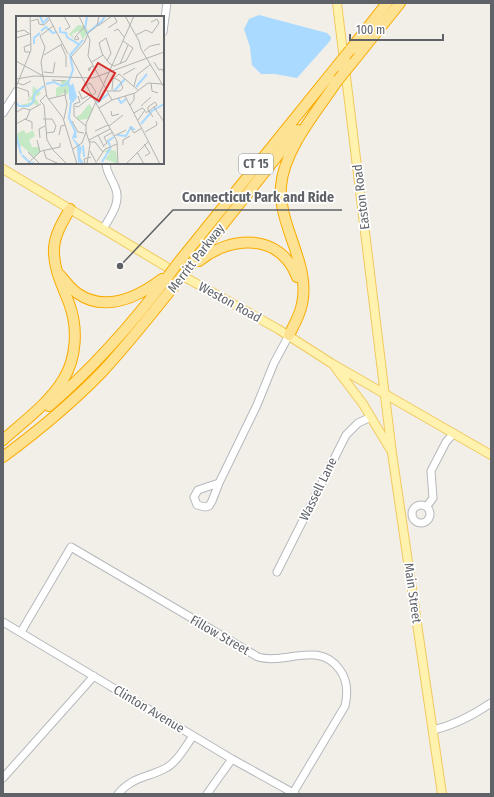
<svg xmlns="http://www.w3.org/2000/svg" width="494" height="797" font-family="'Fira Sans Condensed',sans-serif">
<rect width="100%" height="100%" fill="#f1efe8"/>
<path fill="#aadaff" d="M259,15L327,33L331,37L330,41L297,78L275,74H261L252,65L250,47L244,29L249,19Z"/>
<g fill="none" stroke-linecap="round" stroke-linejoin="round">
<g stroke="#b5b8bc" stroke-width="9">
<path id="minor" d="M163,32L167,3
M3,113L17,91
M103,229C110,217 122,202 115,187C112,179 106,172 106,163
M219,483L198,490L194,497L197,505L205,507L209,506L212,501L219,483L257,405L274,363L289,335
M412 514a9 9 0 1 1 18 0a9 9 0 1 1-18 0Z
M427,506L433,498L431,471L446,442L454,433
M277,572L346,435L358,423L371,417
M3,622L232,759L295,794
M21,632L71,547L258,657C286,665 319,640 340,670C348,681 348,693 345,706L293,793
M433,730C455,725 472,716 491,703
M3,778L94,676
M118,794C132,777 146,778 164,769C177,763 185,747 193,736
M207,794L232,759"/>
</g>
<g stroke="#f2c960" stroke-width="10">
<path id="major" d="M337,3L392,453L442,794
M3,169L165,266L278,329L331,363L491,455
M335,367L363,404L390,449"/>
</g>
<g stroke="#f9ab00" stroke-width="12">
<path id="highway" d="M350,50L387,3
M351,64L400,3
M199,261C231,235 280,233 297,277
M178,263L337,66
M186,271L298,130
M60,275C65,281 70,288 77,293C105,313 138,297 162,279
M289,335C294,325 300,315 302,304C311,264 278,226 281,186C284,149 318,110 338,80
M49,406C94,367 133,323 169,275
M3,440C24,421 48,404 63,380C77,358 78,327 69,303C62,285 53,268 54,248C55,234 63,221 70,209
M3,457C38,431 72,403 102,372C129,343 153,312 178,281"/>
</g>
<use href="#minor" stroke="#fff" stroke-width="7"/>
<use href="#major" stroke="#fff2af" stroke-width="8"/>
<use href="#highway" stroke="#fde293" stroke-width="10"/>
<g stroke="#f9ab00" stroke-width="12" stroke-linecap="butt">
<path id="highway-bridge" d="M337,66L350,50
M338,80L351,64
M169,275L178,263
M178,281L186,271"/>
</g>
<use href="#highway-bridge" stroke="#fde293" stroke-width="10"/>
</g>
<g text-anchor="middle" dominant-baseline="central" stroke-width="3.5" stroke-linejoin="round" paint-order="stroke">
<rect fill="#fff" stroke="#8f9295" stroke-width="1" x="239" y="154" width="34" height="20" rx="3"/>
<g font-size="12" font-weight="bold" fill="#5f6368">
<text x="256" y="164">CT 15</text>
</g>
<g font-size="13" fill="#5f6368" stroke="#fff">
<text transform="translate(361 197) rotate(-97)">Easton Road</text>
<text transform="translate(196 258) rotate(-52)">Merritt Parkway</text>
<text transform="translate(230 302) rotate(29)">Weston Road</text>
<text transform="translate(318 489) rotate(-64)">Wassell Lane</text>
<text transform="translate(413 593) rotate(82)">Main Street</text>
<text transform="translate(220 635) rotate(30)">Fillow Street</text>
<text transform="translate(149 709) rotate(31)">Clinton Avenue</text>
</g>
</g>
<g transform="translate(16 16)">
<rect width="148" height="148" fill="#f1efe8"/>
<path d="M62,9L69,10L72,15L67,24L63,15L56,18L58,23L53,18ZM45,64H53L54,74L51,79L48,77L40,81V72L45,70ZM17,70L25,77L21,81L19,78L18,80L23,88L20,90L19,87L13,91L1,90L16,86L15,83L13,85L11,84L16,80ZM73,88L77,93L72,103L62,104L60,101L65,98ZM8,114L10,118L17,114L19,120L13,124L16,131H23L24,136L18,141L6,130L2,131L0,118ZM91,133L100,135L102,148L89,143L94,137L88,136Z" fill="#c5e8c5"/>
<path d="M57,67L61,81L57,87L53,83V71ZM58,116H60L61,122H57L66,132L64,141L68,148L62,146L61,130L56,122Z" fill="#aadaff"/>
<path fill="none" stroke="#aadaff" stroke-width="2" d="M24,0L27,7L32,2M44,11V16L50,17L51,21L64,29M69,14L71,0M25,15L30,11L37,17L40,16M70,18L86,5L89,0M18,28V22L24,17M30,68L38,66L46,70L52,67M120,71L131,58M55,74L52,67L57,54L54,39L67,24M98,75L109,63M102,82L105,87L110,83M55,85L53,102L60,117M0,86L3,90H12L17,86L19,77L28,70M81,87L92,78M125,108L136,95L148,88M0,119L5,138M101,119L110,120L115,111L119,114M67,129L68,141M94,130L92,125L98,121M6,139L14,147H18M86,146L95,131"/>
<path fill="none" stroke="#b3b3b1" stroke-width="1" d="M32,0L52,38M48,0L54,11L49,14M63,0L74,24L72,40L96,84L83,92M109,0L123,25L125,33L148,71M15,5L22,3L23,8L28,9L33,4M82,10L96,0M92,12L101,6L98,0M98,15L102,13L108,21M0,16L8,14L15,19M72,17L81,10L83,0M72,18L68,27L55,41L80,87M120,19L130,14L136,17L143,7L141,3L135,6M61,20L63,23L59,24V21L69,10M0,22L13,18M45,29L50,40V51M128,35L134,30L144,28M14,36H9L8,31L15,28M28,39L46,28M0,45L27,60L31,81L47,102L61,148M91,45L95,37L90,22L83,27L86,37L87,39L93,47L96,49L98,50L110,45L117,32L107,25M76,46L87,39M138,46L143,54L146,53L148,57M104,48L112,29M75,51L73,55L72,53L77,50M28,56L37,57L39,46M107,59L119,52M27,60L25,46L29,31L24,20L37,10M98,62L104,65L107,72L104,75M0,63L18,60L77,62L148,36M36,64L49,65M2,67L7,69L15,65M135,67L136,75L142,77M70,69L74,67L80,76L76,80M118,70L121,59L135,48M0,71L15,34L14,0M0,71L12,75L13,81M96,74L97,63L103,58L122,74M63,75L66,83L75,78M91,75H104M30,79L24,85L28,89L31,124L37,134L51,148M62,80L64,86L58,88V100L70,110M109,80L144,148M32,83L49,79V73M96,84L119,77L132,67L146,68M80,87L101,125L102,148M114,89L118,84V77M59,90L62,91L76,80M125,90L135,81M138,91L148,106M95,95L96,100L103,98M1,96L7,92L14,94M129,96H132L133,95L138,91L141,89L139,86L132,91V94L133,95L137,101M118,97L126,92L129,94L122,104M9,103L16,106V113M27,103H36L40,110L38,116L30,117M48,103L51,88L49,79M56,105L62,116L68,117M0,108L11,102L14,94L25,88M93,110L107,99M114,111L118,117L126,112M79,115L92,109M129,116L141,109L140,105M43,119L45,110L49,109M82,119L88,131M98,120L110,114M24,122L23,113L29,110M21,124L24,136M73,124L94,113M73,126H79L87,136M128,128L134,137L129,140M107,129V124L114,120M87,130L91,127L88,121L97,116M57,133L66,127L70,116M28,135L30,142L43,148M74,135L81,148M12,136L24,148M121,136L128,148M81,145L89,133L101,128M11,148L25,135L44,131V127M69,148L68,143L75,141M71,148L74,128L70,116V108L118,0M110,148L132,126"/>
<path fill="#d62828" fill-opacity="0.15" stroke="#d62828" stroke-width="2" d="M82,47L99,57L83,85L66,74Z"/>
<rect width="148" height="148" fill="none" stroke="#5f6368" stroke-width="2"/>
</g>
<path fill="none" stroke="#5f6368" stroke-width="1.5" d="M120 266L173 210H342"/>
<circle fill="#5f6368" stroke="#fff" stroke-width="1.5" cx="120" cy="266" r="4"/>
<g font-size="14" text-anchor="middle" font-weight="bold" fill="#5f6368" stroke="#fff" stroke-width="3.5" stroke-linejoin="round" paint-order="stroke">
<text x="258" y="202">Connecticut Park and Ride</text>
</g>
<rect width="494" height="797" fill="none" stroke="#5f6368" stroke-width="8"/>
<path d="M350 34v6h93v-6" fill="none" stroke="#5f6368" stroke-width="2"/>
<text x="356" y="34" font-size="12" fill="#5f6368" stroke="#ffffff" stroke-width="3" paint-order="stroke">100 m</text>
</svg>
